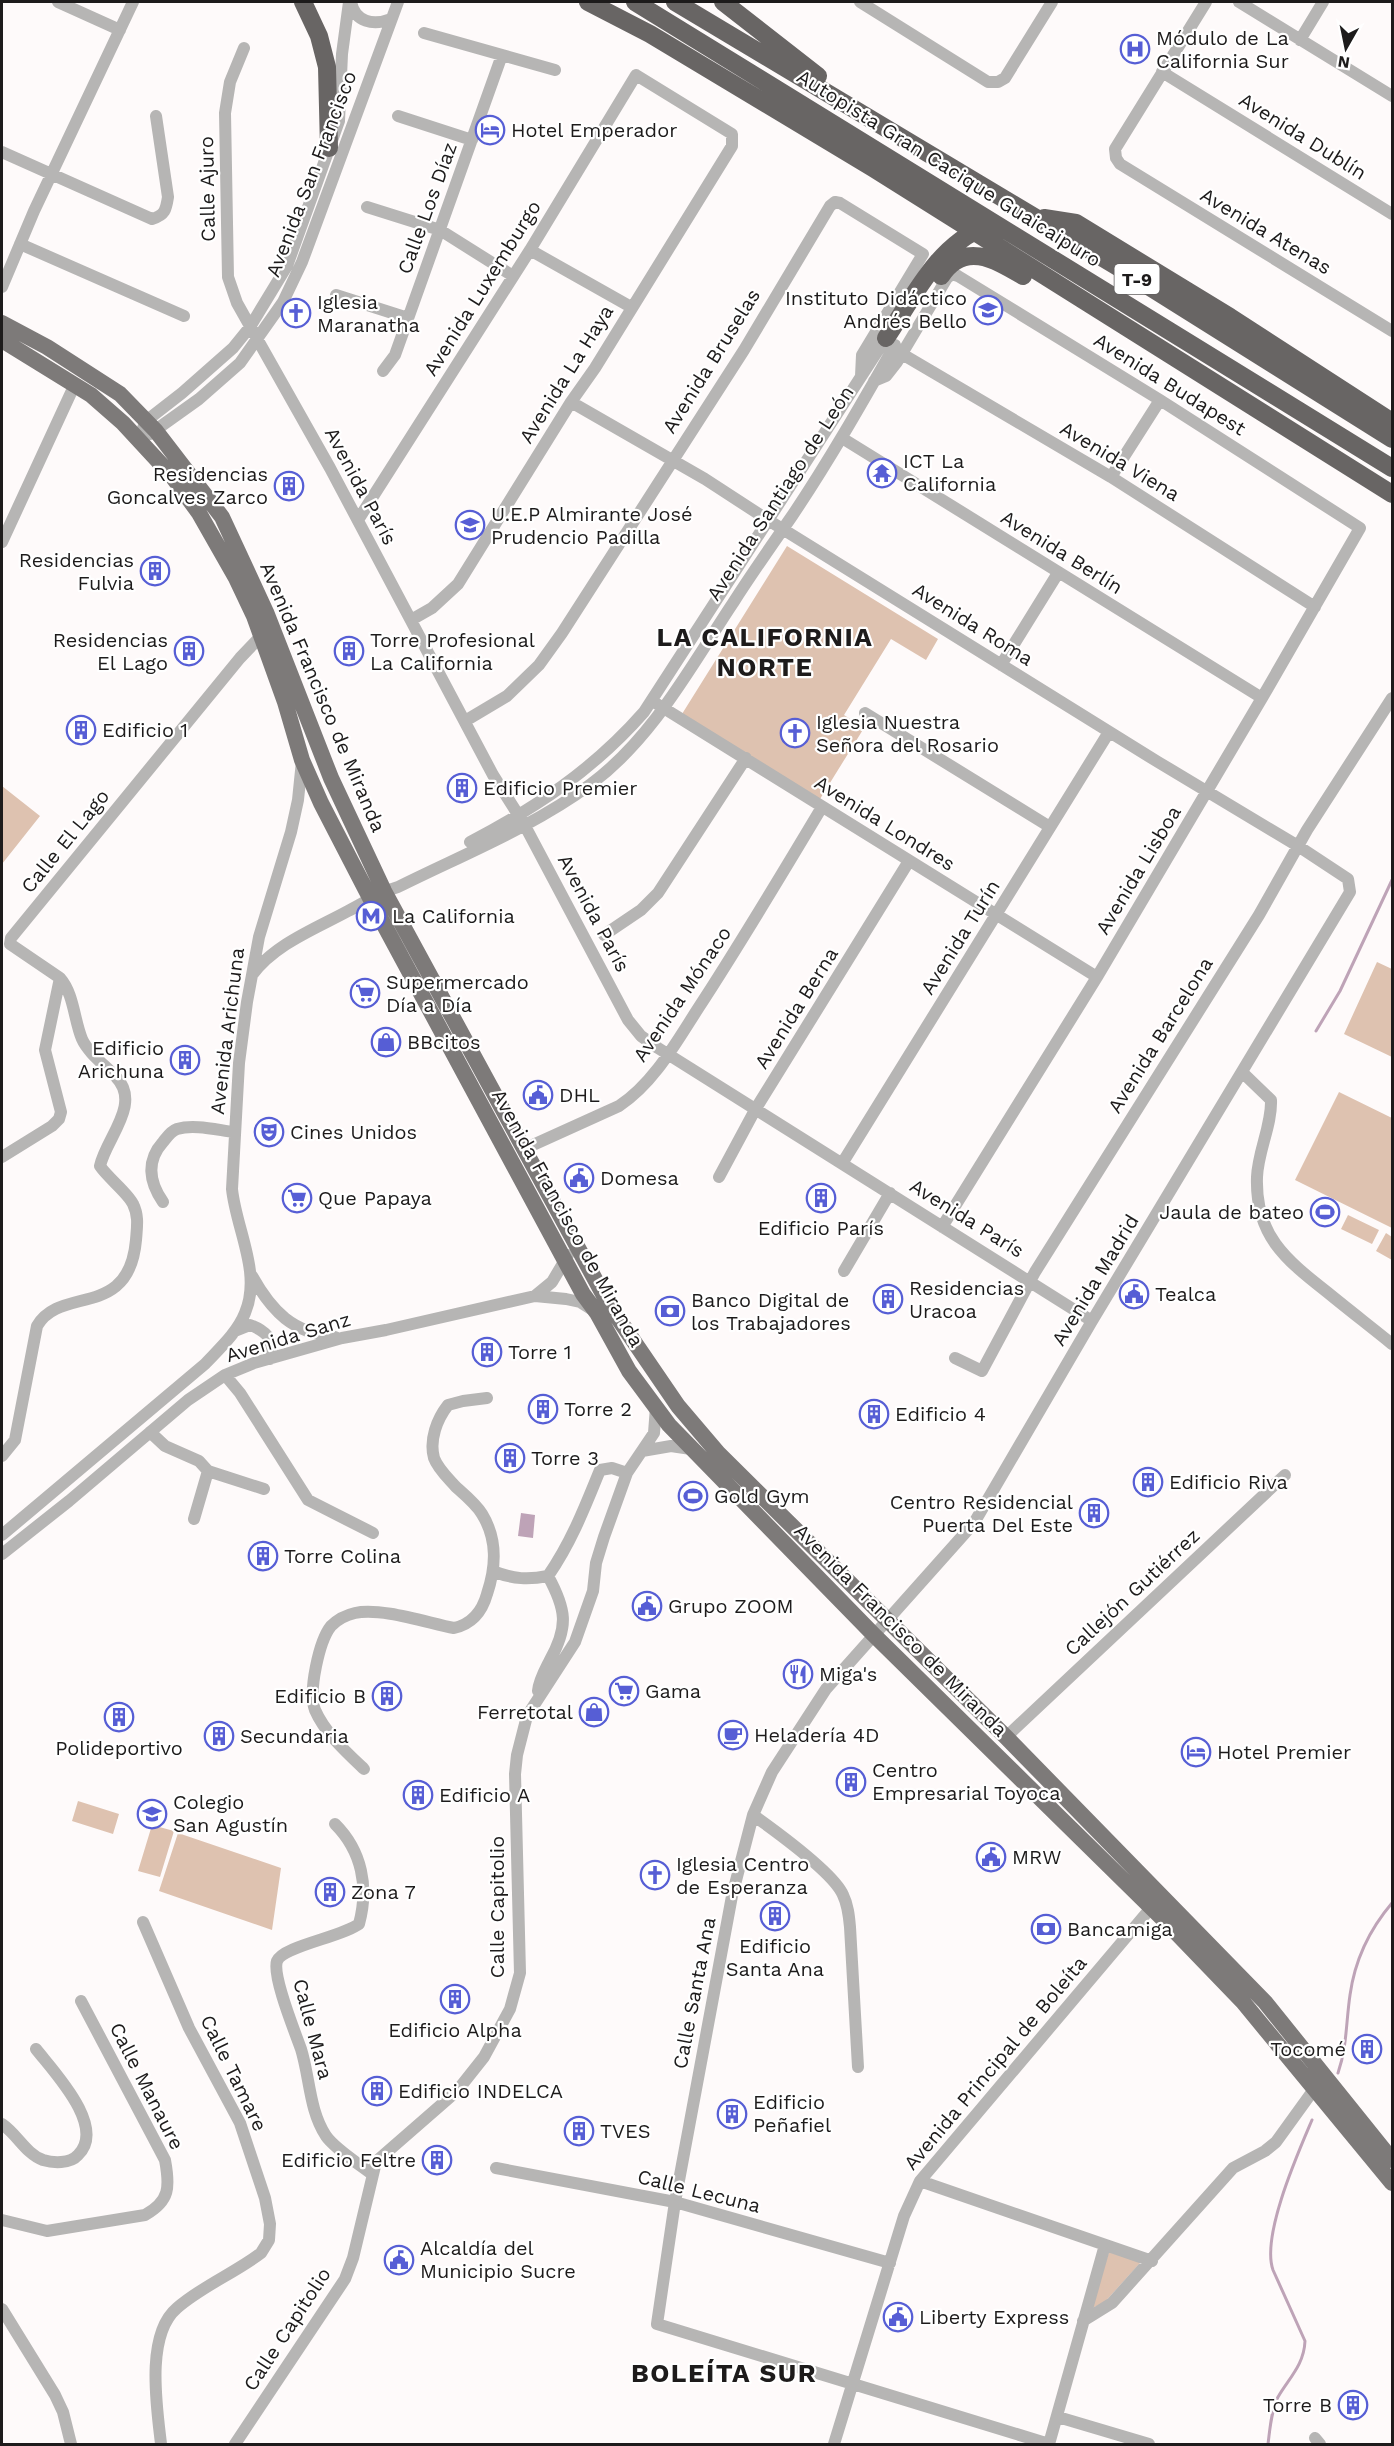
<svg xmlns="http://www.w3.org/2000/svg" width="1394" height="2446" font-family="'Work Sans',sans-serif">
<rect width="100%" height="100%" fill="#fefafa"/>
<path fill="#dec2b0" d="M787,546L938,639L926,660L891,639L844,715L864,728L820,799L682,714Z
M2,786L40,816L2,864Z
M1377,962L1392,969V1057L1344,1034Z
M1339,1092L1392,1118V1228L1295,1180Z
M1319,1202L1336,1210L1331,1221L1314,1213Z
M1348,1215L1379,1230L1372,1244L1341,1229Z
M1386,1233L1392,1237V1260L1376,1251Z
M78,1801L119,1814L113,1834L72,1821Z
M152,1825L174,1831L160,1877L138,1871Z
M178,1833L281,1868L272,1930L159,1891Z
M1109,2252L1141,2262L1104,2303L1090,2309Z"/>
<path fill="#bea3b7" d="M521,1513L535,1515L533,1538L518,1536Z"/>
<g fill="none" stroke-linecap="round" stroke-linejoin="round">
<path stroke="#bea3b7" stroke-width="3" d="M1316,1031L1340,991L1392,880
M1338,2073C1347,2047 1346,2022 1350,1995C1355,1959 1369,1930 1392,1903
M1268,2444C1270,2429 1271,2411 1278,2397C1289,2378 1304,2365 1305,2341L1273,2270C1261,2236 1298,2153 1312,2120"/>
<path stroke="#b6b5b4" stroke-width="12" d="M58,2L120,30
M351,2C355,22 373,26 391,19
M860,2L988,82H998L1005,78L1052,2
M1206,2L1115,149L1116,158L1120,164L1392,331
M1239,2L1392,96
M424,33L555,70
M1300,40L1323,2
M244,48L230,82L225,113L228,277L237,303L330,468L493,775L524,824L628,1020L641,1036L658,1048L1092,1321
M1162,72L1392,214
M398,116L472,140
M2,152L152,219C165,215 166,210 168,197L156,116
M367,207L440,230L513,276
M20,244L184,316
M530,250L631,307
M2,287L34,211L133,2
M336,295L408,318
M902,354L1111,477L1315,607
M383,371L395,355L502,55
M874,381L886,376L897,362L947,278L952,274L958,276L1160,400L1360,528L1262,698L1097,977L942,1227
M571,402L705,479L768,520L1158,762L1298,846L1348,879L1350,892L1092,1321L974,1523L826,1689L772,1772L753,1815L732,1896L675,2202L657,2324L1049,2444
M143,428L146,421L182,393L233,348L250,327L287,266L339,121L342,54L349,2
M150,434L199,399L240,363L283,302L302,262L398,2
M842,438L1262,698
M1111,477L1160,400
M358,520L530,250L636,75L732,134V146L595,368L571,402L458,584L432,608L411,620
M2,542L75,384
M1001,665L1058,573
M657,704L1097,977
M865,713L1050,827
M465,721L507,696L539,665L562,633L744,350L830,206L835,202L840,203L923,254L862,355L861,376
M470,842C537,807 593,770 644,712L886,338
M604,935L641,910L658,893L746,758
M252,975C275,944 315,929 348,911C365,902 380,892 398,887C462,855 533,827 591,784C653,738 691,666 733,603C752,573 772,545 792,516C829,461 862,403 895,345
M1243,1073L1271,1100C1272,1125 1258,1151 1257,1177C1255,1235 1285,1259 1327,1292C1349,1310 1371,1327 1392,1344
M524,1149L619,1106C654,1083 677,1041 699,1007C742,941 782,874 822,807
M2,1157L52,1126L59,1119L61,1112L45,1050L60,978L10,944L11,938L240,658L261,636
M843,1162L1109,732
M719,1177L755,1110L909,861
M163,1202C149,1182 146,1161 163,1142C167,1137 171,1131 177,1129C194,1124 217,1130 234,1132
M844,1271L890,1193
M252,1276C272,1312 293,1333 335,1337
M535,1296L552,1282L568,1255
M235,1331L250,1325C266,1331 276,1340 270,1359
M955,1358L982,1371L1035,1272L1259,915L1307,830L1392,698
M225,1375L240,1393L308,1500L373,1533
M150,1432L165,1446L199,1461L208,1471L264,1489
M642,1451L671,1446L691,1449
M2,1456L15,1440L37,1326C61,1285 129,1320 136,1240C137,1227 139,1216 133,1204C128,1193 108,1178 100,1166C106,1138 142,1104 116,1077C106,1066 88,1053 82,1039C74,1020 74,994 60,978
M194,1519L208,1471
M2,1535L205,1364C219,1349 237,1333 245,1313C262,1273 236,1229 232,1189L239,1063L247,1002L259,937L291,832L298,800L302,761
M2,1554L69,1501L188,1400L225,1375L254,1363L342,1338L386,1330L535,1296L566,1299L580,1302L591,1309
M495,1572C514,1579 528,1580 548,1576
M538,1691C539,1680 545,1670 550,1660C569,1626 566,1609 548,1576C571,1543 585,1507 600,1470L612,1468L627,1473
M1006,1737L1285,1475
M364,1769C346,1752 325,1733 315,1710C308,1692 319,1641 331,1626C338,1619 346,1615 355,1613C380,1607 428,1623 454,1628C472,1624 482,1612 487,1594C496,1567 498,1540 482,1514C476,1504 465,1495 456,1487C448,1478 438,1469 434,1458C429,1440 437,1419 448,1405L463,1401L487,1398
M753,1815C774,1830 834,1873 843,1895C848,1905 849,1916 850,1927L858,2067
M335,1824C362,1851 369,1887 359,1924C342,1937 283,1946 277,1961C272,1976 295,2032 301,2049C310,2078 309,2110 326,2136C335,2149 359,2164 372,2174
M143,1922L189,2028L240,2123L265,2198L270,2224L269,2240L261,2253C235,2273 202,2286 177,2308C145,2335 157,2408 161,2444
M2,2124C17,2134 26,2154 43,2160C53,2163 70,2164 78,2155C107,2127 54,2072 36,2049
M496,2168L675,2202L890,2263
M920,2181L1152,2261
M2,2220L47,2231L145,2215C170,2201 170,2187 165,2160L81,2001
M2,2309L55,2395L63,2412L71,2444
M1083,2321L1112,2303L1233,2168L1265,2151L1276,2142L1315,2088
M1058,2417L1149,2444
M1315,2438L1320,2444
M235,2444L345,2279L353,2258L375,2166L379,2159L457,2091L484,2057L510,2009L520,1973L515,1774L517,1755L527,1716L575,1642L593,1591L596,1563L604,1537L627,1473L654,1433L656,1407
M834,2444L904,2216L920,2181L1155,1903
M1049,2444L1105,2245"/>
<path stroke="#7d7a79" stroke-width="16" d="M2,323L47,347L120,394L156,431L222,517L266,612L331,778L384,891L609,1305L678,1406L718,1453L1006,1737L1265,2002L1392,2160
M2,340L91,395L123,423L172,476L199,513L236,578L254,616L285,702L302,760L321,803L382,921L583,1294L597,1313L629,1371L669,1425L874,1635L1163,1919L1243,2002L1392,2183"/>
<path stroke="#686564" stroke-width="18" d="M303,2L319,36L327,67L329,148
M588,2L650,34L873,168L1392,494
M635,2L1392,468
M675,2L1118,267L1392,439
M723,2L818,76
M1044,218L1076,223L1230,317L1392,422
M941,276C964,241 994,259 1023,276
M886,338C913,298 937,246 984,227"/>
</g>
<defs>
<g id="hospital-ring" transform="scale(1.5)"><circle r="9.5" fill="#fff" stroke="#565ed5" stroke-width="1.5"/><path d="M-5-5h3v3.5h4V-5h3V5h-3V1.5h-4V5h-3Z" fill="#565ed5"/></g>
<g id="hotel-ring" transform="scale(1.5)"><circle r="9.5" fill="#fff" stroke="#565ed5" stroke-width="1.5"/><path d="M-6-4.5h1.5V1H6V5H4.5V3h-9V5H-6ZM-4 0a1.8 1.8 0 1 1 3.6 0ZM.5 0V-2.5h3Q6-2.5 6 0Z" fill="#565ed5"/></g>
<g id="school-ring" transform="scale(1.5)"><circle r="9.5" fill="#fff" stroke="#565ed5" stroke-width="1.5"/><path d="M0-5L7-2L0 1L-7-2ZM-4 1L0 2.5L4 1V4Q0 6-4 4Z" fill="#565ed5"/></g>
<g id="church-ring" transform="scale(1.5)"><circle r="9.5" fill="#fff" stroke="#565ed5" stroke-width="1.5"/><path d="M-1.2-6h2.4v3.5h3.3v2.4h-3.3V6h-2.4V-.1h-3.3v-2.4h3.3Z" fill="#565ed5"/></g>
<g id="temple-ring" transform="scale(1.5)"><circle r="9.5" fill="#fff" stroke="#565ed5" stroke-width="1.5"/><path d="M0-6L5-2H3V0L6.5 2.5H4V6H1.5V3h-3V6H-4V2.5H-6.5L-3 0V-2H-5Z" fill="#565ed5"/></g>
<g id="building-ring" transform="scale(1.5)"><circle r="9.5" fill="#fff" stroke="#565ed5" stroke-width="1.5"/><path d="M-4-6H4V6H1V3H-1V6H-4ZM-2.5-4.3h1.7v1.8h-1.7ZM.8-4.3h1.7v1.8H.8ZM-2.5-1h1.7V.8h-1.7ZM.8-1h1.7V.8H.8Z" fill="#565ed5"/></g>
<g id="metro-ring" transform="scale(1.5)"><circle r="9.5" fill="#fff" stroke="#565ed5" stroke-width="1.5"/><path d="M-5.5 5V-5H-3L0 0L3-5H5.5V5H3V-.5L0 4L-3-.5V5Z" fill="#565ed5"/></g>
<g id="supermarket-ring" transform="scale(1.5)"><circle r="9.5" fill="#fff" stroke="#565ed5" stroke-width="1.5"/><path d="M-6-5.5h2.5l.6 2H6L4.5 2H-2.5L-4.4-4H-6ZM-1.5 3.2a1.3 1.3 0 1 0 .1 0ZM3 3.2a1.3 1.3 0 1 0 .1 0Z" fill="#565ed5"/></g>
<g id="shop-ring" transform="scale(1.5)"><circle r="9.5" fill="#fff" stroke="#565ed5" stroke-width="1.5"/><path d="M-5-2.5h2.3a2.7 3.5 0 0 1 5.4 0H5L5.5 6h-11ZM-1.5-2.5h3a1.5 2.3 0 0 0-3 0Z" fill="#565ed5"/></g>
<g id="civic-ring" transform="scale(1.5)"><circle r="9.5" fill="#fff" stroke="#565ed5" stroke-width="1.5"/><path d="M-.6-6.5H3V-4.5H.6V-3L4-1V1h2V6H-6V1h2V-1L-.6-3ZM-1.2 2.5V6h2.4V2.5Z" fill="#565ed5"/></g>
<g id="theatre-ring" transform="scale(1.5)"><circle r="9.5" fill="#fff" stroke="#565ed5" stroke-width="1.5"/><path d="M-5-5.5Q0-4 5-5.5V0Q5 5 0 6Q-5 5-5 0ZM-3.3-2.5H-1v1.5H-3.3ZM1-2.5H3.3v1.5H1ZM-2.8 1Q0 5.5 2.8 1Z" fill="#565ed5"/></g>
<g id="stadium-ring" transform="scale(1.5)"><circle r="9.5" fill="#fff" stroke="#565ed5" stroke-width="1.5"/><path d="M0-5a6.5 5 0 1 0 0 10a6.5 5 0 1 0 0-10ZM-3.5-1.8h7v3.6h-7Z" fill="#565ed5"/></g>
<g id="bank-ring" transform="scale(1.5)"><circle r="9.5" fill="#fff" stroke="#565ed5" stroke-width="1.5"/><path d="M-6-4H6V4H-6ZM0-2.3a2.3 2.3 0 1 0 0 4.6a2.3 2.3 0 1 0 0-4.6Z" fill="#565ed5"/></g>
<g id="restaurant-ring" transform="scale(1.5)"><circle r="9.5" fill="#fff" stroke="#565ed5" stroke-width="1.5"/><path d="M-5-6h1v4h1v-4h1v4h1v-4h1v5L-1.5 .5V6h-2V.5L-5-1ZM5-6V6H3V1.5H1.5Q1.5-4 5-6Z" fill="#565ed5"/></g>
<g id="cafe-ring" transform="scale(1.5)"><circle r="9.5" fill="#fff" stroke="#565ed5" stroke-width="1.5"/><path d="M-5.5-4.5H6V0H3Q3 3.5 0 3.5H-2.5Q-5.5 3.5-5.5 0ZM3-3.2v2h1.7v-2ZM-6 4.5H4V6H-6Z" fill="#565ed5"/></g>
</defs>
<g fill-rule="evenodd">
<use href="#hospital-ring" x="1135" y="49"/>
<use href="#hotel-ring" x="490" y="130"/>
<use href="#school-ring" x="988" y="310"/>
<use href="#church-ring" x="296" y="313"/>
<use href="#temple-ring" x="882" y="473"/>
<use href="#building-ring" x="289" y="486"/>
<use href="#school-ring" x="470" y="525"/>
<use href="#building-ring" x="155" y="571"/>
<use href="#building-ring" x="189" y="651"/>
<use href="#building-ring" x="349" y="651"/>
<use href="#building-ring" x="81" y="730"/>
<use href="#church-ring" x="795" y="733"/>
<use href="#building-ring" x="462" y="788"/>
<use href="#metro-ring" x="371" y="916"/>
<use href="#supermarket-ring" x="365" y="993"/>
<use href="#shop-ring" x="386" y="1042"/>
<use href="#building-ring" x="185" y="1060"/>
<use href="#civic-ring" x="538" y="1095"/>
<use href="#theatre-ring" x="269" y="1132"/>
<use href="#civic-ring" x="579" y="1178"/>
<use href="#supermarket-ring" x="297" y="1198"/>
<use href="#building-ring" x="821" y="1198"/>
<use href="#stadium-ring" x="1325" y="1212"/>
<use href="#civic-ring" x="1134" y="1294"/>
<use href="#building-ring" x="888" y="1299"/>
<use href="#bank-ring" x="670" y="1311"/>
<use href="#building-ring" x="487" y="1352"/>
<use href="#building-ring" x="543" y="1409"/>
<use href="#building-ring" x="874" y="1414"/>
<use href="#building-ring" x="510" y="1458"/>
<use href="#building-ring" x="1148" y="1482"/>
<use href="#stadium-ring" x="693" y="1496"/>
<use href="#building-ring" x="1094" y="1513"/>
<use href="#building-ring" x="263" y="1556"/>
<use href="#civic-ring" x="647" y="1606"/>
<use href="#restaurant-ring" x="798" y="1674"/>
<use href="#supermarket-ring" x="624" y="1691"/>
<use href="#building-ring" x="387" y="1696"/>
<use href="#shop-ring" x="594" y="1712"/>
<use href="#building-ring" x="119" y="1717"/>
<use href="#cafe-ring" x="733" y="1735"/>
<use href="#building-ring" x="219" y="1736"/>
<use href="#hotel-ring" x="1196" y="1752"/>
<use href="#building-ring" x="851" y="1782"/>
<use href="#building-ring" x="418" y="1795"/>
<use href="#school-ring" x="152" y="1814"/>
<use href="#civic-ring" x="991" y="1857"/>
<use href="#church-ring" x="655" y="1875"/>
<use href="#building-ring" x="330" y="1892"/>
<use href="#building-ring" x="775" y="1916"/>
<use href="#bank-ring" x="1046" y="1929"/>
<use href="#building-ring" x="455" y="1999"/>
<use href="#building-ring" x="1367" y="2049"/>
<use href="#building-ring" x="377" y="2091"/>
<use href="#building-ring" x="732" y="2114"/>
<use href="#building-ring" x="579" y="2131"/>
<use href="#building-ring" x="437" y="2160"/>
<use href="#civic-ring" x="399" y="2260"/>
<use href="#civic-ring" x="898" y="2317"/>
<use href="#building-ring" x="1353" y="2405"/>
</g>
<g text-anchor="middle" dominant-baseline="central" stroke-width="4.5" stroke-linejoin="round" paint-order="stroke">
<rect fill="#fff" stroke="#615f5f" stroke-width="1.5" x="1114.5" y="264" width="45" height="30" rx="4.5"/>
<g font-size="18" font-weight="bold" fill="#1d1b1b">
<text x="1137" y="279">T-9</text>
</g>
<g font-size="20" fill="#1d1b1b" stroke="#fff" text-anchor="start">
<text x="1156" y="38">Módulo de La<tspan x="1156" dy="23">California Sur</tspan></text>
<text x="511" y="130">Hotel Emperador</text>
<text x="967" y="298" text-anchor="end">Instituto Didáctico<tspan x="967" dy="23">Andrés Bello</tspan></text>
<text x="317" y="302">Iglesia<tspan x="317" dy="23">Maranatha</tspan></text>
<text x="903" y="461">ICT La<tspan x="903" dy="23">California</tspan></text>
<text x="268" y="474" text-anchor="end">Residencias<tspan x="268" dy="23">Goncalves Zarco</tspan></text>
<text x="491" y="514">U.E.P Almirante José<tspan x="491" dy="23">Prudencio Padilla</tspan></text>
<text x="134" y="560" text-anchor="end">Residencias<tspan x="134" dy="23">Fulvia</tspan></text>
<text x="168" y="640" text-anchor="end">Residencias<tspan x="168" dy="23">El Lago</tspan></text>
<text x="370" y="640">Torre Profesional<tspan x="370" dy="23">La California</tspan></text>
<text x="816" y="722">Iglesia Nuestra<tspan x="816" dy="23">Señora del Rosario</tspan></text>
<text x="102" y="730">Edificio 1</text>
<text x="483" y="788">Edificio Premier</text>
<text x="392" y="916">La California</text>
<text x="386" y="982">Supermercado<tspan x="386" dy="23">Día a Día</tspan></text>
<text x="407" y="1042">BBcitos</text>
<text x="164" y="1048" text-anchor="end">Edificio<tspan x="164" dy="23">Arichuna</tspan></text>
<text x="559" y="1095">DHL</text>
<text x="290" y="1132">Cines Unidos</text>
<text x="600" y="1178">Domesa</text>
<text x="318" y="1198">Que Papaya</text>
<text x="1304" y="1212" text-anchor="end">Jaula de bateo</text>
<text x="821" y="1228" text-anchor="middle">Edificio París</text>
<text x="909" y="1288">Residencias<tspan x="909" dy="23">Uracoa</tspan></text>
<text x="1155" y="1294">Tealca</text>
<text x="691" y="1300">Banco Digital de<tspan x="691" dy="23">los Trabajadores</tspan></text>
<text x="508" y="1352">Torre 1</text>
<text x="564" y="1409">Torre 2</text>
<text x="895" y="1414">Edificio 4</text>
<text x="531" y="1458">Torre 3</text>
<text x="1169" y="1482">Edificio Riva</text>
<text x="714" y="1496">Gold Gym</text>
<text x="1073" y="1502" text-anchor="end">Centro Residencial<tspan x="1073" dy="23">Puerta Del Este</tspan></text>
<text x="284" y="1556">Torre Colina</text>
<text x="668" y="1606">Grupo ZOOM</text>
<text x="819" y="1674">Miga's</text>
<text x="645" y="1691">Gama</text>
<text x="366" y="1696" text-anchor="end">Edificio B</text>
<text x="573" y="1712" text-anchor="end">Ferretotal</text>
<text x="754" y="1735">Heladería 4D</text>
<text x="240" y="1736">Secundaria</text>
<text x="119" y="1748" text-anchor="middle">Polideportivo</text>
<text x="1217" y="1752">Hotel Premier</text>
<text x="872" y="1770">Centro<tspan x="872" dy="23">Empresarial Toyoca</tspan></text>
<text x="439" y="1795">Edificio A</text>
<text x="173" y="1802">Colegio<tspan x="173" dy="23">San Agustín</tspan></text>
<text x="1012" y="1857">MRW</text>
<text x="676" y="1864">Iglesia Centro<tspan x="676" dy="23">de Esperanza</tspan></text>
<text x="351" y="1892">Zona 7</text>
<text x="1067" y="1929">Bancamiga</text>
<text x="775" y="1946" text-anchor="middle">Edificio<tspan x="775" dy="23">Santa Ana</tspan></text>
<text x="455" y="2030" text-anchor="middle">Edificio Alpha</text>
<text x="1346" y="2049" text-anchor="end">Tocomé</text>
<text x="398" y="2091">Edificio INDELCA</text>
<text x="753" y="2102">Edificio<tspan x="753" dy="23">Peñafiel</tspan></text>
<text x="600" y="2131">TVES</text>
<text x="416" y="2160" text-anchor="end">Edificio Feltre</text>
<text x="420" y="2248">Alcaldía del<tspan x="420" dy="23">Municipio Sucre</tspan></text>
<text x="919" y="2317">Liberty Express</text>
<text x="1332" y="2405" text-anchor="end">Torre B</text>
</g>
<g font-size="20" fill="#1d1b1b" stroke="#fff">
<text transform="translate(1303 136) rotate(32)">Avenida Dublín</text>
<text transform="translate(949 168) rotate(32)">Autopista Gran Cacique Guaicaipuro</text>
<text transform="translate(311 174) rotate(-69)">Avenida San Francisco</text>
<text transform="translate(207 189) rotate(-91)">Calle Ajuro</text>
<text transform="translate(427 208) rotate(-70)">Calle Los Díaz</text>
<text transform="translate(1266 231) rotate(31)">Avenida Atenas</text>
<text transform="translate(482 288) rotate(-58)">Avenida Luxemburgo</text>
<text transform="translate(711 361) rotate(-58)">Avenida Bruselas</text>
<text transform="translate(566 374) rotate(-58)">Avenida La Haya</text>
<text transform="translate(1170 384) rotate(32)">Avenida Budapest</text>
<text transform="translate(1120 461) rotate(31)">Avenida Viena</text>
<text transform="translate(361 486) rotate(62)">Avenida París</text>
<text transform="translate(780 493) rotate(-57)">Avenida Santiago de León</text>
<text transform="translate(1062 552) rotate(32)">Avenida Berlín</text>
<text transform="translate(973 624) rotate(32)">Avenida Roma</text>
<text transform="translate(323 697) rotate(67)">Avenida Francisco de Miranda</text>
<text transform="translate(885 823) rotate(32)">Avenida Londres</text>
<text transform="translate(65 841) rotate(-51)">Calle El Lago</text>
<text transform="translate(1138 870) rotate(-59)">Avenida Lisboa</text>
<text transform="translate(594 913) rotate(62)">Avenida París</text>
<text transform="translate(960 937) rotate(-58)">Avenida Turín</text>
<text transform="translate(682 994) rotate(-56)">Avenida Mónaco</text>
<text transform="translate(796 1008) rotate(-58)">Avenida Berna</text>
<text transform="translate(227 1031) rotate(-83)">Avenida Arichuna</text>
<text transform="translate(1160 1035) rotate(-58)">Avenida Barcelona</text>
<text transform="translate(568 1218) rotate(61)">Avenida Francisco de Miranda</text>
<text transform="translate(967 1218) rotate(32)">Avenida París</text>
<text transform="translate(1095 1280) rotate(-59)">Avenida Madrid</text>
<text transform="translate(288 1337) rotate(-17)">Avenida Sanz</text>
<text transform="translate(1132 1592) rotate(-43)">Callejón Gutiérrez</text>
<text transform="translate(901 1630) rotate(45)">Avenida Francisco de Miranda</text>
<text transform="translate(497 1907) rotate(-90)">Calle Capitolio</text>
<text transform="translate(694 1993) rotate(-79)">Calle Santa Ana</text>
<text transform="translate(313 2029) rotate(75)">Calle Mara</text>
<text transform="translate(995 2063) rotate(-50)">Avenida Principal de Boleíta</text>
<text transform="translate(234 2073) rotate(64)">Calle Tamare</text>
<text transform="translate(147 2086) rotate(63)">Calle Manaure</text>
<text transform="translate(699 2191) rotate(14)">Calle Lecuna</text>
<text transform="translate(287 2329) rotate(-57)">Calle Capitolio</text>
</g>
<g font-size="26" font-weight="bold" letter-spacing="1.5" fill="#1d1b1b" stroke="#fff">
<text x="765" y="637">LA CALIFORNIA<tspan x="765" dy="30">NORTE</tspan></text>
<text x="724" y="2373">BOLEÍTA SUR</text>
</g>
</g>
<rect width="1394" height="2446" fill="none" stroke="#1d1b1b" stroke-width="6"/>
<g transform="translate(1346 48) rotate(189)" stroke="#ffffff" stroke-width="4.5" paint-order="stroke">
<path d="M0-4.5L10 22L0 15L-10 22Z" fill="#1d1b1b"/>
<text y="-9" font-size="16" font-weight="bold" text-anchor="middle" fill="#1d1b1b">N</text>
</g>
</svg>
